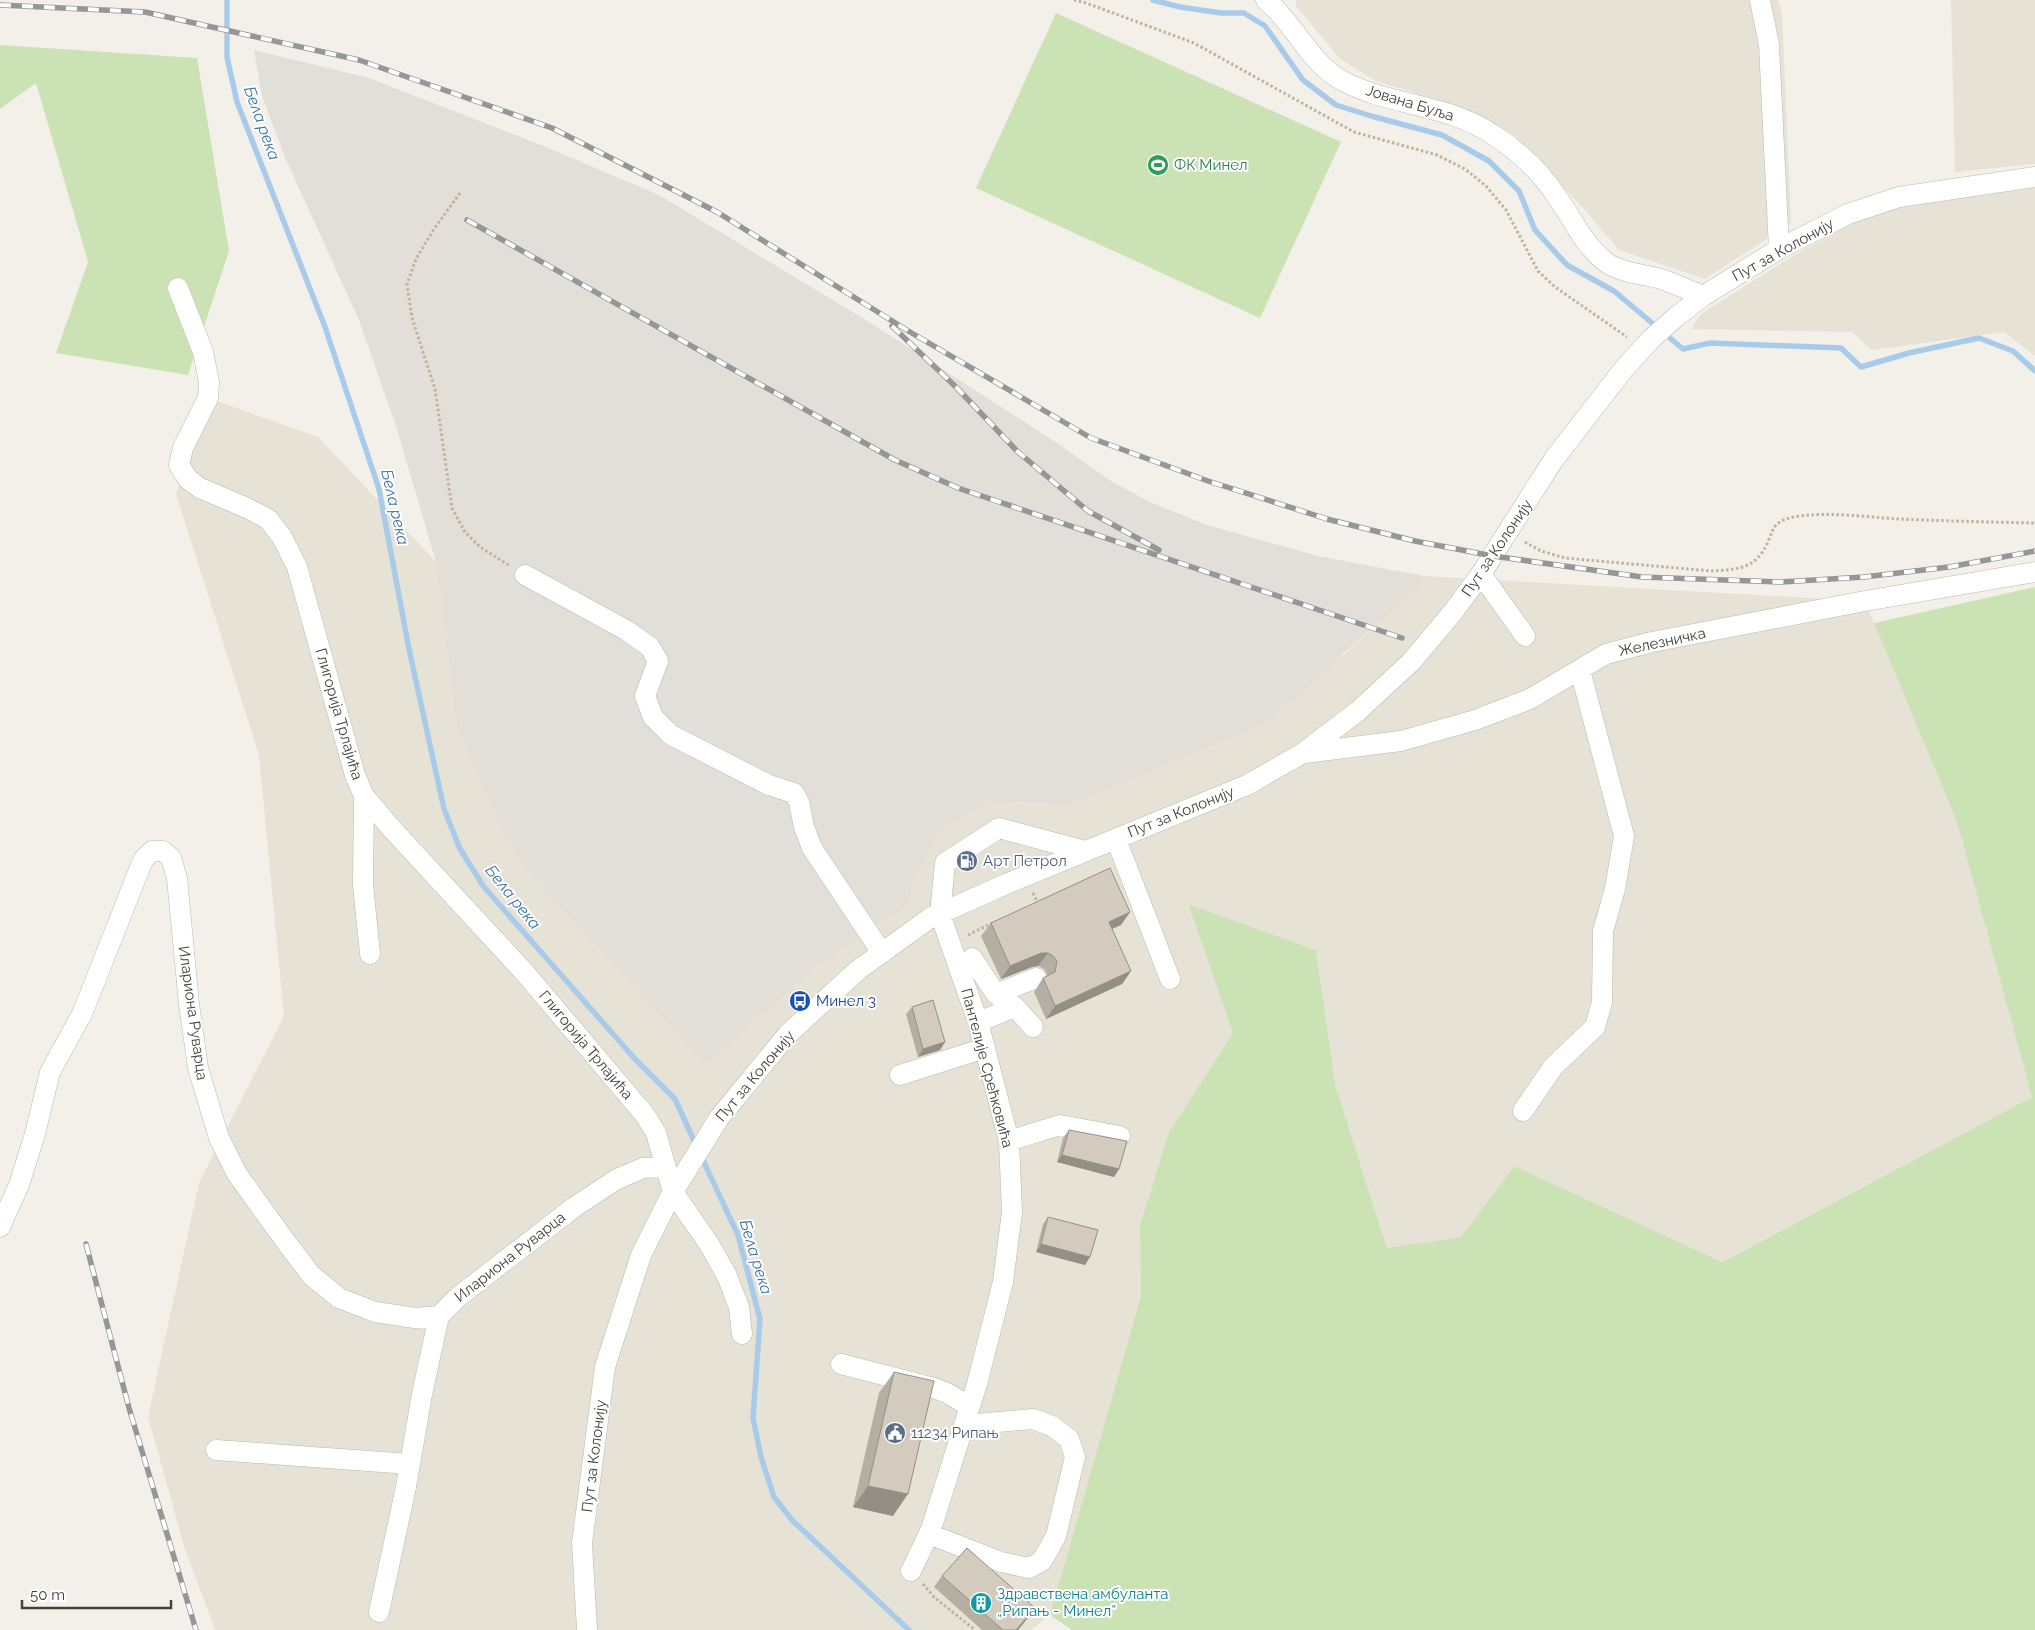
<svg xmlns="http://www.w3.org/2000/svg" width="2035" height="1630" font-family="Raleway,sans-serif">
<rect width="100%" height="100%" fill="#f2f0e8"/>
<path fill="#e6e2d6" d="M1296,0H1778L1782,14L1791,223L1705,279L1619,250L1584,209L1514,135L1456,106L1376,81L1340,59L1296,6Z
M1951,0H2035V164L1955,172Z
M2035,185V356L2004,332L1872,350L1852,332L1691,329L1701,314L1791,257L1888,203Z
M208,398L318,437L436,562L457,727L810,971L908,905L914,878L943,828L991,801L1055,804L1344,655L1424,576L1865,601L1957,822L2032,1097L1721,1262L1514,1166L1461,1237L1387,1248L1336,1088L1316,950L1188,904L1233,1033L1169,1132L1140,1225L1141,1294L1050,1615L1031,1630H215L185,1549L148,1417L199,1183L284,1016L259,755L176,494Z"/>
<path fill="#e2dfd9" d="M254,50L369,78L541,145L659,195L874,325L1057,443L1111,481L1150,502L1207,525L1318,556L1424,576L1418,586L1269,721L1069,805L991,801L943,828L914,878L908,905L810,971L706,1063L524,866L502,829L457,727L436,562L396,426L359,320L284,155L262,96Z"/>
<path fill="#cbe3b4" d="M1056,13L1341,142L1260,318L976,188Z
M0,45L197,58L229,251L188,375L56,353L88,262L36,83L0,109Z
M2035,587V1630H1072L1050,1615L1141,1295L1140,1225L1169,1132L1233,1033L1188,904L1316,950L1336,1088L1387,1248L1461,1237L1514,1166L1722,1262L2032,1097L1957,822L1874,623Z"/>
<g fill="none" stroke-linecap="round" stroke-linejoin="round">
<path stroke="#a9cbea" stroke-width="5.5" d="M227,0V57L237,102L325,327L379,489L409,649L444,809L460,849L484,887L635,1059L675,1099L696,1145
M1153,0L1180,7L1221,13H1244L1265,26L1303,80L1336,105L1371,116L1442,135L1489,161L1519,191L1535,230L1567,265L1614,291L1683,349L1710,343L1841,348L1861,367L1909,353L1979,338L2013,351L2035,371
M701,1156L738,1235L760,1319L753,1418L761,1457L774,1497L792,1520L909,1630"/>
<g stroke="#bdb8ab" stroke-width="21">
<path id="minor" d="M1266,0C1295,24 1309,63 1343,81C1390,106 1448,104 1492,134C1517,150 1541,172 1557,197C1573,219 1584,246 1607,263C1622,273 1644,274 1661,279C1676,284 1690,291 1703,296
M1760,0L1769,45L1779,249
M178,288L203,352L209,382L208,398L183,448L179,465L188,479L200,488L247,508L268,519L282,537L297,567L355,775L364,796L392,829L525,973L645,1115L656,1133L673,1192L709,1244L727,1276L739,1307L742,1334
M1481,574L1525,636
M525,575L626,630L650,647L658,661L645,696L653,717L671,735L769,785L794,793L799,802L804,827L812,848L882,953
M1305,753L1401,741L1475,720L1530,699L1606,654L1652,642L1865,601L2035,572
M364,796L363,885L370,954
M1116,839L1170,979
M972,958L996,994L1015,1007L1033,1027
M996,994L1036,978
M978,1022L1015,1007
M900,1075L985,1048
M1523,1111L1553,1067L1595,1027L1602,1002L1603,931L1615,889L1624,836L1580,670
M1009,1141L1060,1125L1120,1136
M0,1227L19,1185L35,1134L50,1072L82,1014L143,860L152,851H163L171,858L177,878L189,1004L198,1068L219,1138L237,1174L286,1242L311,1275L339,1298L375,1312L415,1318L439,1316L458,1297L573,1208L617,1179L643,1168L664,1167
M841,1364L934,1388L947,1393L969,1406
M216,1450L410,1464
M929,1534L1001,1562L1029,1568L1042,1561L1056,1536L1075,1457L1069,1439L1052,1426L1033,1419L964,1425
M911,1571L931,1529L977,1384L1003,1282L1012,1212L1009,1141L978,1022L940,914L945,863L999,828L1085,851
M379,1612L406,1487L422,1394L439,1316
M587,1630L582,1543L605,1367L641,1255L670,1197L719,1118L788,1034L858,970L930,918L1006,884L1247,785L1303,753L1358,711L1411,662L1453,612L1481,574L1554,459L1623,370L1651,339L1676,317L1703,296L1779,249L1848,214L1899,197L2035,177"/>
</g>
<path stroke="#bdb49e" stroke-width="3" stroke-dasharray="2.5 2.5" stroke-linecap="butt" d="M1074,0L1086,3L1194,43L1354,132L1437,155L1465,169L1486,186L1506,210L1538,271L1555,287L1627,337
M460,193L434,229L416,259L407,284L412,318L435,389L452,508L465,532L480,547L510,566
M1525,542L1541,551L1565,558L1711,571C1728,570 1749,570 1760,555C1777,535 1764,521 1800,516C1832,512 1867,517 1899,519C1944,521 1989,522 2035,523
M1033,893L1039,905
M968,935L992,923
M923,1584L934,1597L975,1630"/>
<use href="#minor" stroke="#fff" stroke-width="20"/>
<g stroke="#969696" stroke-width="5.5">
<path id="rail" d="M0,5L145,12L359,60L552,128L717,212L910,332L1091,438L1208,481L1327,519L1415,541L1493,556L1642,577L1781,582L1864,577L1949,567L2035,551
M467,220L895,460L958,488L1402,638
M892,326L957,388L1017,451L1088,511L1159,550
M86,1244L129,1408L196,1630"/>
</g>
<use href="#rail" stroke="#fff" stroke-width="4" stroke-dasharray="11" stroke-linecap="butt"/>
</g>
<path fill="#b5afa3" d="M991,923L1121,925L1112,929L1131,971L1122,984L1046,1019L1034,992L1043,978L1047,976V974L1044,969L1038,966L1032,967L1001,979L981,936Z
M912,1007L945,1042L940,1050L918,1057L906,1014Z
M1069,1130L1119,1169L1114,1177L1057,1162L1063,1138Z
M1048,1217L1085,1265L1036,1252L1043,1224Z
M894,1372L893,1516L853,1507L879,1393Z
M942,1576L1027,1619L1018,1630H982L934,1587Z"/>
<path fill="#948f85" d="M1130,912L1121,925L1099,935L1109,922Z
M1041,953H1048L1038,966L1032,967L1001,979L1010,966Z
M1131,971L1122,984L1046,1019L1055,1006Z
M945,1042L940,1050L918,1057L923,1049Z
M1062,1155L1119,1169L1114,1177L1057,1162Z
M1041,1244L1090,1257L1085,1265L1036,1252Z
M868,1486L908,1494L893,1516L853,1507Z
M1035,1608L1027,1619L1018,1630H1016Z"/>
<path fill="#d3ccbe" stroke="#948f85" d="M1110,868L1130,912L1109,922L1131,971L1055,1006L1043,978L1055,972L1057,961L1053,956L1048,953H1041L1010,966L991,923Z
M933,1000L945,1042L923,1049L912,1007Z
M1069,1130L1127,1141L1119,1169L1062,1155Z
M1048,1217L1098,1230L1090,1257L1041,1244Z
M894,1372L934,1381L908,1494L868,1486Z
M967,1548L1035,1608L1016,1630H1003L942,1576Z"/>
<defs>
<g id="stadium-disc" transform="scale(1.125)"><circle r="9.5" fill="#2e9e5b" stroke="#fff"/><path d="M0-5a6.5 5 0 1 0 0 10a6.5 5 0 1 0 0-10ZM-3.5-1.8h7v3.6h-7Z" fill="#fff"/></g>
<g id="fuel-disc" transform="scale(1.125)"><circle r="9.5" fill="#5c6f8a" stroke="#fff"/><path d="M-5.5-6h7V0h2V4h1.3V-2.5L3-4.5l.8-.8L6-3V5H2.5V1h-1V6h-7ZM-4.2-4.7v3.2H.2V-4.7Z" fill="#fff"/></g>
<g id="bus-disc" transform="scale(1.125)"><circle r="9.5" fill="#1a4fb4" stroke="#fff"/><path d="M-5-6H5V4H4V6H2V4H-2V6H-4V4H-5ZM-3.5-4V0h7V-4ZM-3.5 1.2v1.5H-2V1.2ZM2 1.2v1.5H3.5V1.2Z" fill="#fff"/></g>
<g id="civic-disc" transform="scale(1.125)"><circle r="9.5" fill="#5c6f8a" stroke="#fff"/><path d="M-.6-6.5H3V-4.5H.6V-3L4-1V1h2V6H-6V1h2V-1L-.6-3ZM-1.2 2.5V6h2.4V2.5Z" fill="#fff"/></g>
<g id="building-disc" transform="scale(1.125)"><circle r="9.5" fill="#0f9aa8" stroke="#fff"/><path d="M-4-6H4V6H1V3H-1V6H-4ZM-2.5-4.3h1.7v1.8h-1.7ZM.8-4.3h1.7v1.8H.8ZM-2.5-1h1.7V.8h-1.7ZM.8-1h1.7V.8H.8Z" fill="#fff"/></g>
</defs>
<g fill-rule="evenodd">
<use href="#stadium-disc" x="1158" y="165"/>
<use href="#fuel-disc" x="967" y="861"/>
<use href="#bus-disc" x="800" y="1001"/>
<use href="#civic-disc" x="895" y="1433"/>
<use href="#building-disc" x="981" y="1603"/>
</g>
<g text-anchor="middle" dominant-baseline="central" stroke-width="4" stroke-linejoin="round" paint-order="stroke">
<g font-size="15" fill="#454137" stroke="#fff">
<text transform="translate(1410 103) rotate(17)">Јована Буља</text>
<text transform="translate(1783 250) rotate(-29)">Пут за Колонију</text>
<text transform="translate(1497 548) rotate(-56)">Пут за Колонију</text>
<text transform="translate(1662 642) rotate(-12)">Железничка</text>
<text transform="translate(339 714) rotate(74)">Глигорија Трлајића</text>
<text transform="translate(1181 812) rotate(-22)">Пут за Колонију</text>
<text transform="translate(193 1013) rotate(82)">Илариона Руварца</text>
<text transform="translate(586 1045) rotate(50)">Глигорија Трлајића</text>
<text transform="translate(987 1068) rotate(75)">Пантелије Срећковића</text>
<text transform="translate(755 1076) rotate(-50)">Пут за Колонију</text>
<text transform="translate(510 1257) rotate(-38)">Илариона Руварца</text>
<text transform="translate(594 1456) rotate(-83)">Пут за Колонију</text>
</g>
<g font-size="15" fill="#27864d" stroke="#fff" text-anchor="start">
<text x="1174" y="165">ФК Минел</text>
</g>
<g font-size="15" fill="#4e5e75" stroke="#fff" text-anchor="start">
<text x="983" y="861">Арт Петрол</text>
<text x="911" y="1433">11234 Рипањ</text>
</g>
<g font-size="15" fill="#164399" stroke="#fff" text-anchor="start">
<text x="816" y="1001">Минел 3</text>
</g>
<g font-size="15" fill="#0d838f" stroke="#fff" text-anchor="start">
<text x="997" y="1594">Здравствена амбуланта<tspan x="997" dy="17">„Рипањ - Минел”</tspan></text>
</g>
<g font-size="16" font-style="italic" fill="#3a72a7" stroke="#fff">
<text transform="translate(262 123) rotate(70)">Бела река</text>
<text transform="translate(395 507) rotate(77)">Бела река</text>
<text transform="translate(513 897) rotate(51)">Бела река</text>
<text transform="translate(756 1257) rotate(73)">Бела река</text>
</g>
</g>
<path d="M22 1600v8h149v-8" fill="none" stroke="#454137" stroke-width="2.5"/>
<text x="30" y="1600" font-size="15" fill="#454137" stroke="#ffffff" stroke-width="4" paint-order="stroke">50 m</text>
</svg>
